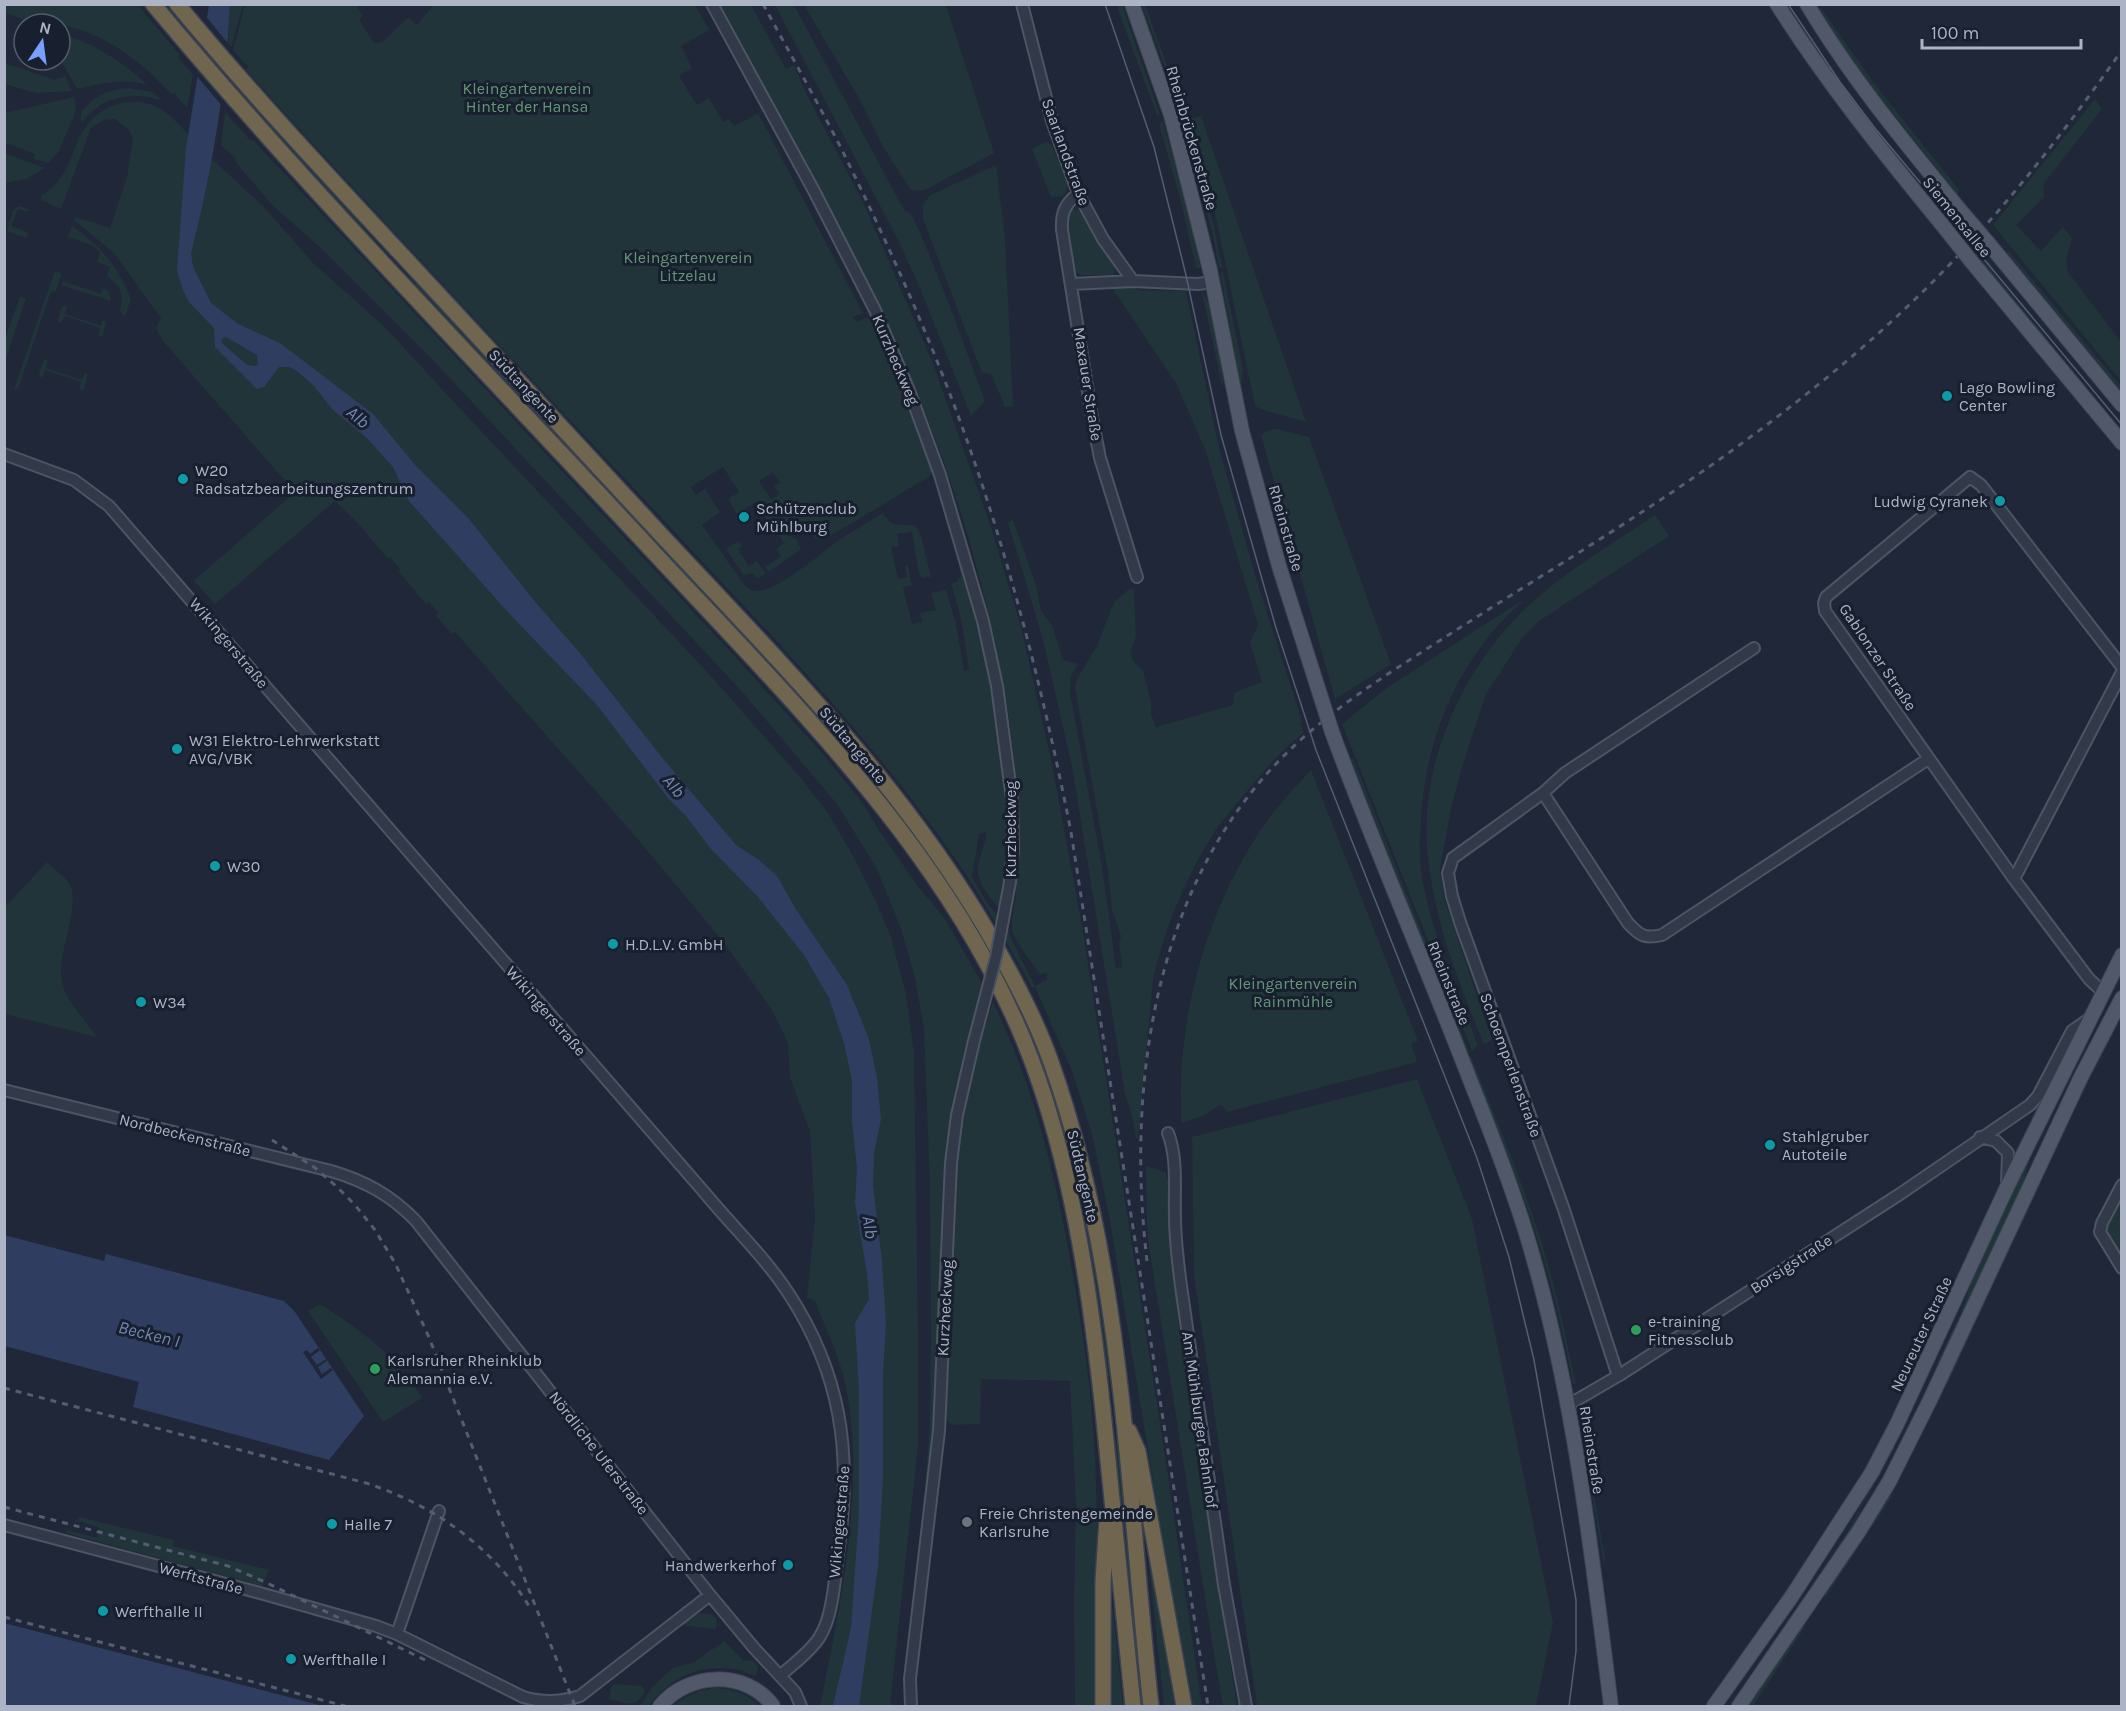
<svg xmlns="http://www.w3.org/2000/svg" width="2126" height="1711" font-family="Karla,sans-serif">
<rect width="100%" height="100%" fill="#1f2739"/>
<path fill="#21343a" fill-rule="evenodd" d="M4,5H138L180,55L178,57L193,75L187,108L174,93L172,95C138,58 106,34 58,24C54,23 49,24 44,24C30,22 17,18 5,12Z
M230,5H243L231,48L228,46Z
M245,5H360L357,7L363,16L359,19L374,43L382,42L408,18L417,25L434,5H695L709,30L681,46L692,68L679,76L697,105L709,98L723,122L729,119L734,126L758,113L863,313L853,317L856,322L866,318L872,319L890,357L933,467L931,474L927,478L849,525L821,540L815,538L810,530L804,531L799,536L775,524L771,526L756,502L737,514L728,499L739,492L723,467L691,487L696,495L705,489L720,512L702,525L743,583C746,587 750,591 755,591C773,593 816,558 831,546C847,534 866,524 883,513C893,530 901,523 916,526L921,536L931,577L922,578L919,574L912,532L897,534L899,547L891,546L898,579L907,577L905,566H908L912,585L903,587L912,624L922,622L920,613L936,610L931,593L946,590L956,624L964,671L969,669C965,640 961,612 951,584L957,582L961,575L946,508L980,632L998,728L1006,783L1009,830L1006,881H1004L1000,908C990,898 976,882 978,866C980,854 986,844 986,832L979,834L972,877L989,906L1007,924L1011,939L1035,986L1047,980V973L1040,974C1032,963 1015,942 1012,930C1011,921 1015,903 1016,893C1018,865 1019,838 1018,810C1014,721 994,629 970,543C915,351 814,179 719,5H751L786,69L794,65L804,89L864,204L932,361L990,524L1021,627L1052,764L1082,926L1164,1449L1202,1706H1192L1164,1547L1109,1215L1092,1134L1072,1071L1035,987L1032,988C1003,934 973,882 937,833C853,718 753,616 656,512C518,365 380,219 246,70L248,67L233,50ZM773,472L780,483L774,486L779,494L771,499L759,481Z
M775,5H794L904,210L911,214L920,232L951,309L985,401L971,416L919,286L899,242Z
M804,5H946L994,153L925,190L914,191L910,189L881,143L860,100Z
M1122,5L1160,115H1157L1117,7Z
M1142,5H1145L1170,73L1165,67Z
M1821,8L1877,87L1960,191L1957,194L1880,97L1839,41L1819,9Z
M60,33C94,44 122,60 147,85C124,77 100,85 77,89L60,59Z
M5,63L55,80L65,76L72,91L36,93L5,84Z
M233,84L360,223L378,246L233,89Z
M128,88L153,92L161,100C154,99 146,96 138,96C116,95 93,105 81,124V112C93,97 108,89 128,88Z
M74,97L76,111L59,151L49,163L34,159L35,154L5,143V113Z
M2095,99L2102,109L2045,182L2043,188L2044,197L2016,225L2041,251L2063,227L2072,238L2066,261L2068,272L2121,342V381L1993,225Z
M124,102C158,100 167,112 188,134L186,157L210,167L212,159L265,208L313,263L385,327L438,385L709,674L801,778L828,813L853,856L876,902L891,937L906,994L914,1053L918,1341V1445L890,1706H820C840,1606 867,1485 845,1383C839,1354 825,1329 815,1301L807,1297L815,1219L810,1131L790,1078L788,1043L772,1010L725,944L630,830L455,632L452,634L436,616L439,613L429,602L426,604L398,571L400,569L390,557L388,559L358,523L335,501L215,604L194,581L295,492L162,340L156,328L161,318L114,253L74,220L75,217L110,228L127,177L133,138L127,128L114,119L104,120L91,128L61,209L41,200V196C88,166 61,120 124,102Z
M225,112L250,140H253L730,651L824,755L864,805L880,832L920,889L944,917L984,987L963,1061L951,1123L934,1432L921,1545L930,1421L931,1340L930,1187L924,1029L915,978L901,929L877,869L837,804L745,695L431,358L322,249L271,204L235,161L236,159L221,145Z
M1181,116L1185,117L1214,226L1222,267H1219L1212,231Z
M1201,116L1306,422C1291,416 1268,414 1255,406L1215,213L1191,119Z
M1163,121L1184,198L1201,268H1196L1181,202L1159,124Z
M1045,142L1051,144L1069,184L1064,196L1051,197L1032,149Z
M5,153L45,168L26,179L5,183Z
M996,165L1005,238L1013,406L1005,407L991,374L982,373L923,219V205L930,195Z
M19,206L28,209V212L18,209L11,226L29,233L26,238L7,231L13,210Z
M1070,209H1076L1082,212L1115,267L1116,272L1113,275H1081L1073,272L1066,219Z
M72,226C99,244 119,268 131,299L125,317L120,311C124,294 121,286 107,276L110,267L97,262L100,252L94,246L68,237Z
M2008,250L2121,386V391L2011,258L2006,251Z
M1978,254L2121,430V433L1975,257Z
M57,272L62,273L55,292L51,291L18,389H14L54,273Z
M1223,272L1243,370L1241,386L1220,273Z
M63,281L101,294L103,287L109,292L111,301L61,285Z
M416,283C502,369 583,461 667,550C698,585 729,620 761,654C869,773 978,898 1039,1050C1079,1153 1095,1265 1110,1375L1108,1378L1096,1299L1053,1103L935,869L425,297L414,284Z
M1111,286H1132L1138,290L1186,291L1219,448L1255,575L1302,721L1300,722L1304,733C1280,751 1262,773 1243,796C1235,806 1225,817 1217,828C1187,874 1165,927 1153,980L1138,1139L1136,1138L1132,1115L1125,1094L1072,766L1043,640L1008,522L1013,520L1037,588L1041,611L1052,625L1063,660L1078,664L1071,676L1070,693L1102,866L1116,968L1122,967L1119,943L1121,936L1112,910L1108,871L1075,688L1077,679L1097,646L1114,602L1129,589L1134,590L1136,637L1130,652L1134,662L1143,671L1151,701V714L1156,727L1233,705L1234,693L1262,682L1250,642L1258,625L1205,449L1176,383Z
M1202,292C1213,300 1221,368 1224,385H1222Z
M20,297L26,298L5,362V338Z
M65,305L67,306L65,314L101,326L103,318L106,322L103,336H98L100,328L65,316L61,323H59L58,319L62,307Z
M44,360H48L46,368L82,380L85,373L88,374L84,389L79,390L81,382L45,370L42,377H40L39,372Z
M1277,429L1309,437L1391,664L1335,699L1261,435L1268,430Z
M1655,515L1669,536L1539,621L1523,637L1486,694L1462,767L1451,809L1440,868L1444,898L1492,1040L1484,1044C1460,987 1437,928 1429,866C1415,771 1460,670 1529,605C1567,570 1612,544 1655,515Z
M775,529L796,539L801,549L769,572L765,567L781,556L776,549L784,543Z
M739,541L742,546L738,549L749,566L757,561L766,574L758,578L751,573L744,576L727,551V548Z
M1521,601L1522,602C1462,654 1430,728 1422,805C1420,831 1418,858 1423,883C1434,940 1458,992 1478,1046L1472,1051L1342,724L1388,687Z
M1353,758L1469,1052L1466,1053L1351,759Z
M1311,770L1418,1041L1411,1043L1417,1062L1227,1112L1221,1104L1203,1116L1181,1123C1181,1099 1180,1074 1183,1050C1192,968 1220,886 1269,818C1282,801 1296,786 1311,770Z
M47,862C54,869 66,877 70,885C81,907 56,955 62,982C65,999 87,1023 97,1037L5,1014V907Z
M993,1002C1035,1089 1057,1181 1073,1276C1085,1343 1094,1411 1096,1479C1098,1555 1096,1631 1096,1706H1075L1074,1601L1076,1507L1070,1381L981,1379L980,1424L952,1425L947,1420L946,1416L956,1166L962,1116L970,1076Z
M2095,1020L2098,1021C2085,1047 2022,1162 2024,1183L1940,1364L1937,1363L1963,1308L1974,1273L2039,1134Z
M2112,1033L2113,1034L2083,1091L1946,1387L1947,1379L2082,1090Z
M1471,1056C1501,1132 1534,1207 1554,1286C1562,1319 1569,1352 1576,1385L1573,1383C1566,1350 1560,1317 1551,1285C1530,1207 1499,1132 1469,1057Z
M1417,1079L1472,1219L1553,1623L1536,1706H1257L1194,1275L1192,1137Z
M1146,1166L1165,1172L1170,1187V1221L1179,1324L1237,1706H1223L1216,1666L1149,1247L1147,1224Z
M2121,1195V1256L2106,1228Z
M320,1304C362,1331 395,1355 422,1398L383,1422L308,1311Z
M1579,1413L1580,1415L1606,1564L1604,1563L1578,1415Z
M1114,1432L1119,1453L1144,1706H1140L1114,1443Z
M1892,1446L1895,1447L1862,1506L1849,1536L1813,1588L1811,1586L1847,1533Z
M1893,1495L1825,1598V1593L1886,1499Z
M79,1517L174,1540L173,1546L269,1570L262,1586L66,1533L67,1530L97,1538L99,1527L70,1519L78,1520Z
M1154,1562L1180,1706H1164L1149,1563Z
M1110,1609H1113L1123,1706H1110Z
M701,1613L711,1614L716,1618L717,1625L715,1629L681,1625L691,1616Z
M1807,1624L1753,1706H1746L1796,1633Z
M724,1641L743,1660L753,1661L758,1667L756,1676C716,1658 674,1671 649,1706H640L653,1686L673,1668L694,1662Z
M614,1684L642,1686L645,1691C635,1710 628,1703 609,1699L611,1688Z
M713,1688C732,1688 746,1693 760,1706H673C686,1695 697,1691 713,1688Z"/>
<path fill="#2f3e60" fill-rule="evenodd" d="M209,5H230C226,88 212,172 191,253L193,267L211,303L238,324L280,343L373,414L416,466L469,519L536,603L579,652L664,760L736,845L759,860L777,876L797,911L847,985L869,1039L877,1078L881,1119L874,1153L873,1185L882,1261L886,1324L883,1373V1476L878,1566L859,1706H833L851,1628L859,1512V1390L855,1323L869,1299L867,1273L855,1203L857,1168L852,1121V1080L844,1043L829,998L804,955L758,897L711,849L686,816L668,798L597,705L505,609L409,501L393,467L366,437L333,410L313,385L296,370L289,367H279L264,387L257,389L215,347L214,328L189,302L183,290L177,271L186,148ZM226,337L257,355L258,364L255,366L247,365L222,343L221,340Z
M4,1235L104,1261L106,1254L284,1301L295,1312L364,1416L329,1460L133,1407L139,1382L5,1346Z
M4,1623L31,1630L323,1706H5Z"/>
<path fill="#1f2739" d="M204,14L231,47L223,107L195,74Z
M318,1348L320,1350L311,1357L317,1365L326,1359L327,1361L318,1367L322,1374L331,1368L333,1370L321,1379L303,1352L307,1350L310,1354Z"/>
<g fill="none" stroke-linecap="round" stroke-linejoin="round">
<g stroke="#4d5464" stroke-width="14">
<path id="minor" d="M712,4L814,191L875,310L910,393L940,475L983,621L997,686L1012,799L1013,849L1010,882
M1022,4L1052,121L1078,193L1103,239L1133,281
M1078,193C1065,205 1061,212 1062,230L1092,417L1100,458L1137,577
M1072,284L1133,281L1198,284L1212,282
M4,454L74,480L109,506L704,1192C732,1226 765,1257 789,1294C841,1374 852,1452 839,1546C835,1572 834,1616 819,1638C809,1653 793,1664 780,1676
M1543,793L1628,923C1640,936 1645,939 1662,935L1928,759
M2014,879L2122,672
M2103,992L2089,979L2014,879L1825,611L1824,603L1826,597L1970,477L1981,485L2122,667
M4,1090L331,1171C365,1181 391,1195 416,1221L710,1595L754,1648L795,1692L801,1706
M1168,1133C1178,1159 1174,1189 1175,1216C1175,1240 1178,1263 1181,1286L1224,1585L1246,1706
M1980,1137L1996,1141L2008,1153L2007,1184
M2122,1185L2102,1223L2100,1232L2122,1268
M1618,1376L1563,1207L1460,922L1452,896L1448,873L1453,858L1543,793L1565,773L1754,648
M1568,1405L1618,1376L1900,1194L2030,1105L2038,1096L2072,1031L2089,1019
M4,1525L260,1593L376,1626L397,1634L523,1697C544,1703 560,1702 580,1696L710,1595
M397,1634L439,1511
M911,1706L910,1679L939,1431L951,1163L957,1115L974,1041"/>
</g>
<g stroke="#3c4353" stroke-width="16">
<path id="major" d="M1132,4L1171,115L1210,270L1242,431L1279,566L1324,707
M1777,4C1827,83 1885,155 1944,227
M1807,4C1851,78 1906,144 1960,210
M1989,244L2122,405
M1971,261L2122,443
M1332,732C1375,849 1425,963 1470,1080C1490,1130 1510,1181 1526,1233C1573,1387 1591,1547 1611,1706
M660,1706C688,1672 746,1669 773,1706
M1714,1706L1792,1596L1872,1472L1897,1424L2007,1187L2122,955
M1739,1706L1859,1531L1889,1482L1930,1400L2081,1077L2122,998"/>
</g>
<g stroke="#3a4151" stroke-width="18">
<path id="highway" d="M153,4C313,196 488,373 657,556C802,712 969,874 1039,1081C1075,1187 1091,1300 1103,1411C1114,1510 1123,1608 1133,1706
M177,4C253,96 335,183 416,270C499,360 582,450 666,540C782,664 903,786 989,934C1012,975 1035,1017 1051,1062C1124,1268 1127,1491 1151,1706
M1129,1431L1138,1451L1184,1706
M1103,1706V1582L1107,1518"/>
</g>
<use href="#minor" stroke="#323a49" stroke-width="10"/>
<use href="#major" stroke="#50586a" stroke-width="14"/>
<use href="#highway" stroke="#70664f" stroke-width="15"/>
<path stroke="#545d71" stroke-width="1.5" d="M1105,4L1154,147L1185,271L1221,435L1276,628L1316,750L1477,1158L1509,1257L1534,1360L1576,1600V1651L1569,1706
M1788,4L1840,82L1874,127L2122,425"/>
<path stroke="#545d71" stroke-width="3" stroke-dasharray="6 6" stroke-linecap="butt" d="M763,4C789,52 816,99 841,148C877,221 911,295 941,371C1000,520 1040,675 1071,832L1208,1706
M272,1140L314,1167L337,1187L355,1205L375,1230L395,1263L428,1335L575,1706
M1147,1261C1125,1075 1157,865 1305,736C1353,694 1408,661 1461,627C1556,566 1654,508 1745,441C1831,378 1914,307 1985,226C2034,171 2079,111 2122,50
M4,1388L366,1483C433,1505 491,1545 529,1606
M4,1507L228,1566L265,1582L425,1660
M4,1617L345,1706"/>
<g stroke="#4d5464" stroke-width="14" stroke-linecap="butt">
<path id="minor-bridge" d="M974,1041L996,957L1010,882"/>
</g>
<g stroke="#3c4353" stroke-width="16" stroke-linecap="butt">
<path id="major-bridge" d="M1960,210L1989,244
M1944,227L1971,261
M1324,707L1332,732"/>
</g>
<use href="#minor-bridge" stroke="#323a49" stroke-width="10"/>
<use href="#major-bridge" stroke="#50586a" stroke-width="14"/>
</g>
<g fill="#0f9aa8" stroke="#181f2e" stroke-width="2">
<circle cx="1947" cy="396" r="6"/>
<circle cx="183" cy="479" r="6"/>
<circle cx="2000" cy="501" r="6"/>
<circle cx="744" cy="517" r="6"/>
<circle cx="177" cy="749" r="6"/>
<circle cx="215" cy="866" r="6"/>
<circle cx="613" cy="944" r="6"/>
<circle cx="141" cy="1002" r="6"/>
<circle cx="1770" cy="1145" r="6"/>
<circle cx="332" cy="1524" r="6"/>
<circle cx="788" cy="1565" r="6"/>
<circle cx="103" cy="1611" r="6"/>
<circle cx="291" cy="1659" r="6"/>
</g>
<g fill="#2e9e5b" stroke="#181f2e" stroke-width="2">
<circle cx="1636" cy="1330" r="6"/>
<circle cx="375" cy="1369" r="6"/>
</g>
<circle fill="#6b7280" stroke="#181f2e" stroke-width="2" cx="967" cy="1522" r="6"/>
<g text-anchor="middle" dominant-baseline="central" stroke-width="6" stroke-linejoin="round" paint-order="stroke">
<g font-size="16" fill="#639875" stroke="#181f2e">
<text x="527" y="88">Kleingartenverein<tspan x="527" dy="18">Hinter der Hansa</tspan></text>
<text x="688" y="257">Kleingartenverein<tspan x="688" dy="18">Litzelau</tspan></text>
<text x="1293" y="983">Kleingartenverein<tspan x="1293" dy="18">Rainmühle</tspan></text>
</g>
<g font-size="16" fill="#adb4c6" stroke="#181f2e">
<text transform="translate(1192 138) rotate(74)">Rheinbrückenstraße</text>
<text transform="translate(1066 152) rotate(70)">Saarlandstraße</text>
<text transform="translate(1957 217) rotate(51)">Siemensallee</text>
<text transform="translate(896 360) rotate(67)">Kurzheckweg</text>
<text transform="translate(1088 384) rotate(81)">Maxauer Straße</text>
<text transform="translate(524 386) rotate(47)">Südtangente</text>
<text transform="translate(1286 528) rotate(74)">Rheinstraße</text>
<text transform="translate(229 643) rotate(50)">Wikingerstraße</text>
<text transform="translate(1878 657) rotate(56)">Gablonzer Straße</text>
<text transform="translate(853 745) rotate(50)">Südtangente</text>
<text transform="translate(1010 829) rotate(-90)">Kurzheckweg</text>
<text transform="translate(1449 983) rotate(68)">Rheinstraße</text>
<text transform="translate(546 1011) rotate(49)">Wikingerstraße</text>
<text transform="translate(1511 1065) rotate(70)">Schoemperlenstraße</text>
<text transform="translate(185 1135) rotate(14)">Nordbeckenstraße</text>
<text transform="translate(1083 1176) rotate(77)">Südtangente</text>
<text transform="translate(1791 1264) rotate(-33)">Borsigstraße</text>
<text transform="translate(945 1308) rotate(-87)">Kurzheckweg</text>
<text transform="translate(1921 1334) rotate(-65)">Neureuter Straße</text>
<text transform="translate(1200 1420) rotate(82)">Am Mühlburger Bahnhof</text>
<text transform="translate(1592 1450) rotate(81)">Rheinstraße</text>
<text transform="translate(599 1453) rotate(52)">Nördliche Uferstraße</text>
<text transform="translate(839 1522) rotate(-85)">Wikingerstraße</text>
<text transform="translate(201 1578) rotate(15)">Werftstraße</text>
</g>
<g font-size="16" fill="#adb4c6" stroke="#181f2e" text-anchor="start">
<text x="1959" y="387">Lago Bowling<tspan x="1959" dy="18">Center</tspan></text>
<text x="195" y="470">W20<tspan x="195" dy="18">Radsatzbearbeitungszentrum</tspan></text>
<text x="1988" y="501" text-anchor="end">Ludwig Cyranek</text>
<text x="756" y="508">Schützenclub<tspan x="756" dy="18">Mühlburg</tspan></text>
<text x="189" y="740">W31 Elektro-Lehrwerkstatt<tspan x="189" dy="18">AVG/VBK</tspan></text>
<text x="227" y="866">W30</text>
<text x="625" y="944">H.D.L.V. GmbH</text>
<text x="153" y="1002">W34</text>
<text x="1782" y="1136">Stahlgruber<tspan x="1782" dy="18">Autoteile</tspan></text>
<text x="1648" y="1321">e-training<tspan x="1648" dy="18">Fitnessclub</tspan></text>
<text x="387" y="1360">Karlsruher Rheinklub<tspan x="387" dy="18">Alemannia e.V.</tspan></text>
<text x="979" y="1513">Freie Christengemeinde<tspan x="979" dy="18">Karlsruhe</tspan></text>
<text x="344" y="1524">Halle 7</text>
<text x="776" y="1565" text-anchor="end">Handwerkerhof</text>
<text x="115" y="1611">Werfthalle II</text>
<text x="303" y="1659">Werfthalle I</text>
</g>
<g font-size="18" font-style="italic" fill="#7386b1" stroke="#181f2e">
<text transform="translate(358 417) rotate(41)">Alb</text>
<text transform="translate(674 786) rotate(51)">Alb</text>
<text transform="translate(870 1227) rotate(81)">Alb</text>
<text transform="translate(149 1334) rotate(14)">Becken I</text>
</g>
</g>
<rect width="2126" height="1711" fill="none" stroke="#adb4c6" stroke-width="12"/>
<g transform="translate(42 42) rotate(13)"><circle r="28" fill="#181f2e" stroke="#545b6b" stroke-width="1.5"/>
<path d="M0-4.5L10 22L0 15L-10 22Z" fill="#799fff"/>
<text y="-9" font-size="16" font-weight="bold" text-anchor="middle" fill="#adb4c6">N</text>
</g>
<path d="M1922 39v9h159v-9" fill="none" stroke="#adb4c6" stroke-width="3"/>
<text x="1931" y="39" font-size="18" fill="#adb4c6" stroke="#181f2e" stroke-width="4.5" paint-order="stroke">100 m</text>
</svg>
